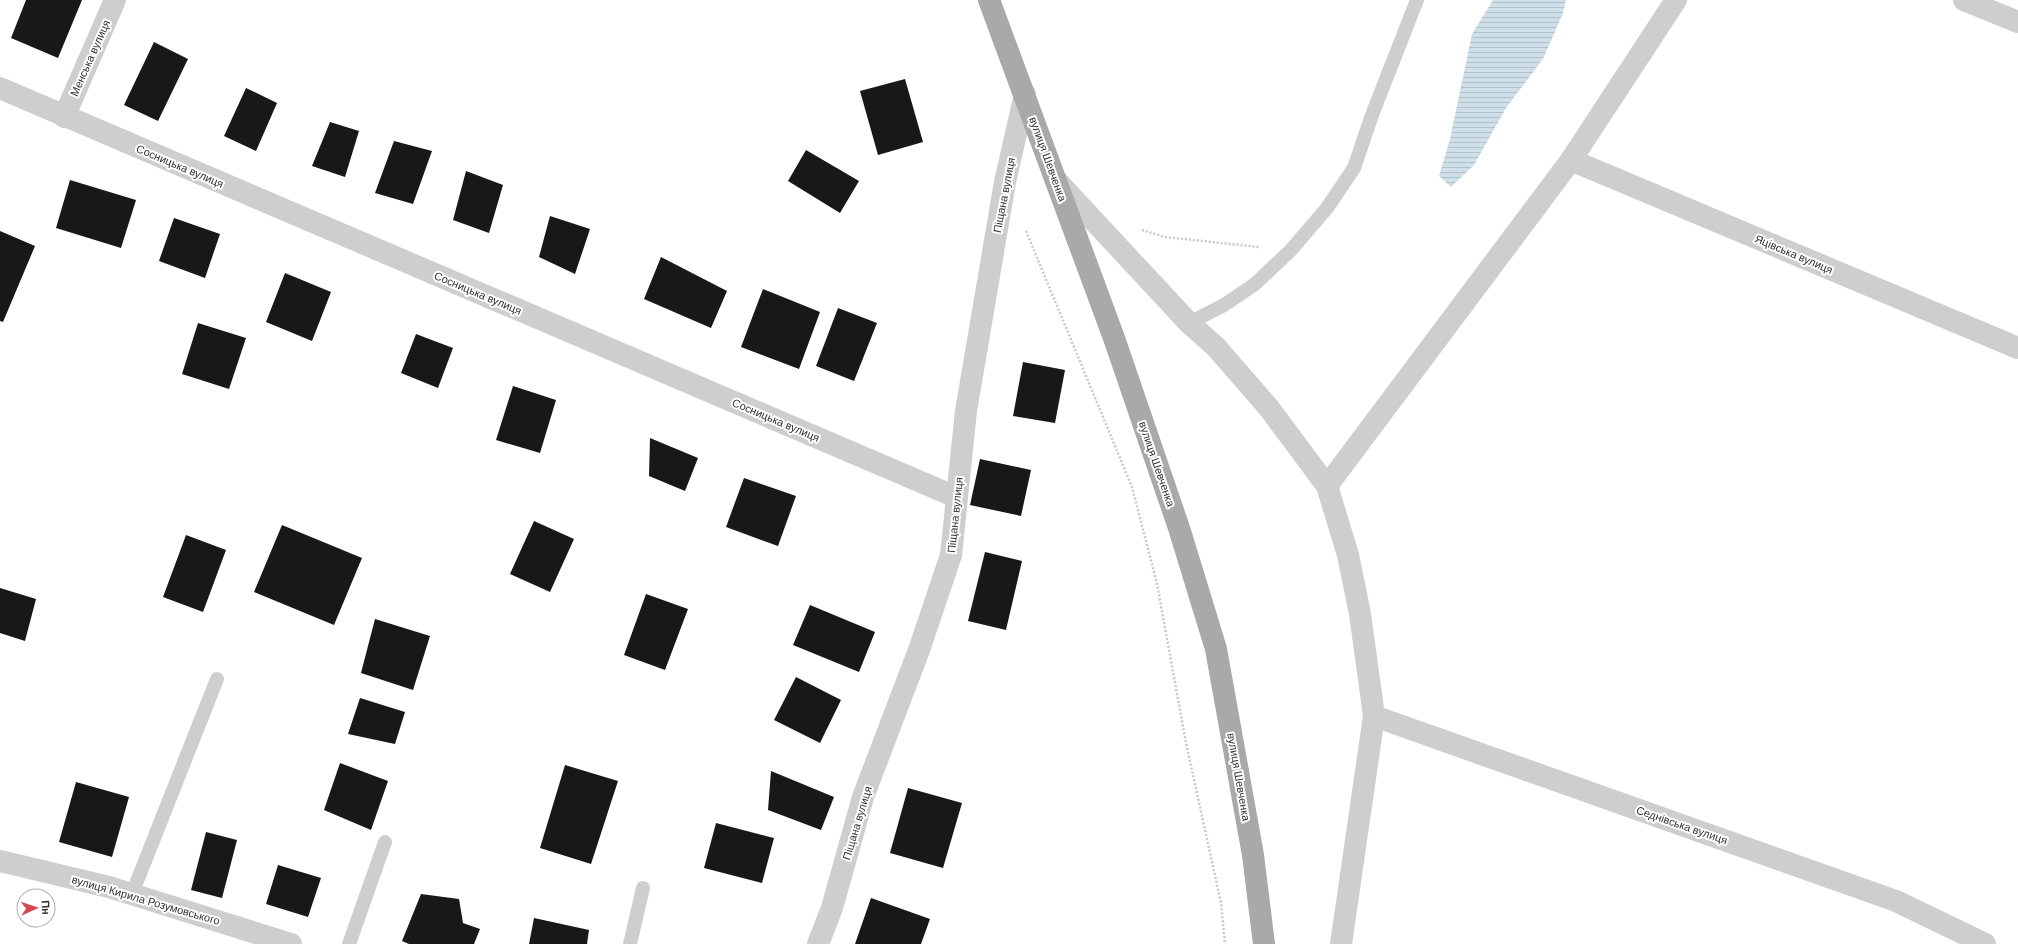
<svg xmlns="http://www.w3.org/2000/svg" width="2018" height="944" font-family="'DM Sans',sans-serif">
<defs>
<pattern id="water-rules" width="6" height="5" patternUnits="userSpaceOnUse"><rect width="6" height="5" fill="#cfdfe9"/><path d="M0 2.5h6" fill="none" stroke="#b2c0c8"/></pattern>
</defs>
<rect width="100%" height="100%" fill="#fff"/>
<path fill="url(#water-rules)" d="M1493,0H1566L1563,13L1543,59L1506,108L1474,165L1451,187L1439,176L1450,139L1472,34Z"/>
<path fill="#181818" d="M26,0H82L58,58L11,38Z
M154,42L188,59L158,121L124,105Z
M905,79L923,142L878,155L860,91Z
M246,88L277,103L256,151L224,136Z
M330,122L359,131L345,177L312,166Z
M394,141L432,151L413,204L375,193Z
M806,150L859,181L840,213L788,181Z
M466,171L503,185L489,233L453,220Z
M70,180L136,200L121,248L56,228Z
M550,216L590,229L575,274L539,257Z
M174,218L220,234L205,278L159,261Z
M0,231L35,246L3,322L0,321Z
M661,257L727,291L711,328L644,299Z
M285,273L331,292L312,341L266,322Z
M763,289L820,312L799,369L741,347Z
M838,308L877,323L854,381L816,366Z
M198,323L246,338L229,389L182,374Z
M416,334L453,348L438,388L401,373Z
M1023,362L1065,370L1055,423L1013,416Z
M513,386L556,400L540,453L496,440Z
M650,438L698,458L685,491L649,476Z
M980,459L1031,470L1021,516L970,505Z
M744,478L796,496L778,546L726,527Z
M534,521L574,539L550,592L510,574Z
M282,525L362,558L334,625L254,592Z
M186,535L226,550L203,612L163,597Z
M985,552L1022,561L1006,630L968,621Z
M0,588L36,599L25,641L0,633Z
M646,594L688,609L665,670L624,655Z
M810,605L875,632L859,672L793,645Z
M375,619L430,636L413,690L361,673Z
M796,677L841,700L820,743L774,720Z
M360,698L405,712L395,744L348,734Z
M340,763L388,781L371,830L324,810Z
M565,765L618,781L591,864L540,848Z
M771,771L834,797L821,830L768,810Z
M76,782L129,797L112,857L59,842Z
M908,788L962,803L943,868L890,853Z
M716,823L774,838L762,883L704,868Z
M206,832L237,840L222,898L191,890Z
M278,865L321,878L308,917L266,904Z
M421,894L459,899L463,923L480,929L474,944H409L402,941Z
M871,898L930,919L921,944H855Z
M534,918L589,930L587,944H529Z"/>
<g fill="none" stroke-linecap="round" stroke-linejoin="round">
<path stroke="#c8c8c8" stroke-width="2.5" stroke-dasharray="2 2" stroke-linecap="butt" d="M1142,230L1165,237L1259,247
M1026,231L1132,487L1157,584L1186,743L1221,903L1225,944"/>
<path stroke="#cecece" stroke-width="14" d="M1189,323L1224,305L1255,284L1291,250L1327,208L1354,168L1372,115L1417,0
M132,894L217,679
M349,944L385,842
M630,944L643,888"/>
<path stroke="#cecece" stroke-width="22" d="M1964,0L2018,22
M0,88L956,497
M64,117L115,0
M1571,160L2018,348
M1055,179L1189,323L1216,347L1269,408L1327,486L1348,555L1360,614L1374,716L1341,944
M1327,486L1571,160L1676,0
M1374,716L1896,901L1985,944
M0,861L109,887L291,944
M818,944L832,908L863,797L919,650L951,555L966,411L1005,182L1025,94"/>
<path stroke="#a9a9a9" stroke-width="22" d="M989,0L1114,338L1179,528L1216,649L1253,855L1264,944"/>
</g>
<g text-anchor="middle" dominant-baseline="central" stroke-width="4" stroke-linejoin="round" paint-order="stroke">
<g font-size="11" fill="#313131" stroke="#fff">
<text transform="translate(90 58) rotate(-66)">Менська вулиця</text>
<text transform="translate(1048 159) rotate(70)">вулиця Шевченка</text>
<text transform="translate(180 166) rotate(23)">Сосницька вулиця</text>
<text transform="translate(1004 195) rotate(-79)">Піщана вулиця</text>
<text transform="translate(1794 254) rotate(23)">Яцівська вулиця</text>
<text transform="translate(478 293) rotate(23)">Сосницька вулиця</text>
<text transform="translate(776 420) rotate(23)">Сосницька вулиця</text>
<text transform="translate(1157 464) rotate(71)">вулиця Шевченка</text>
<text transform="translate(955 515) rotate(-84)">Піщана вулиця</text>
<text transform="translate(1239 777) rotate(80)">вулиця Шевченка</text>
<text transform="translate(857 823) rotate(-73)">Піщана вулиця</text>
<text transform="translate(1682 825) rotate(19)">Седнівська вулиця</text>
<text transform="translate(146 900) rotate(16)">вулиця Кирила Розумовського</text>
</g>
</g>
<g transform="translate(36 908) rotate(87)"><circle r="19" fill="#ffffff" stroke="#adadad"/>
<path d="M0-3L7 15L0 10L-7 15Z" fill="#d44752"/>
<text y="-6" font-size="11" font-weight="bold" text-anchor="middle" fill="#313131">Пн</text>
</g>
</svg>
